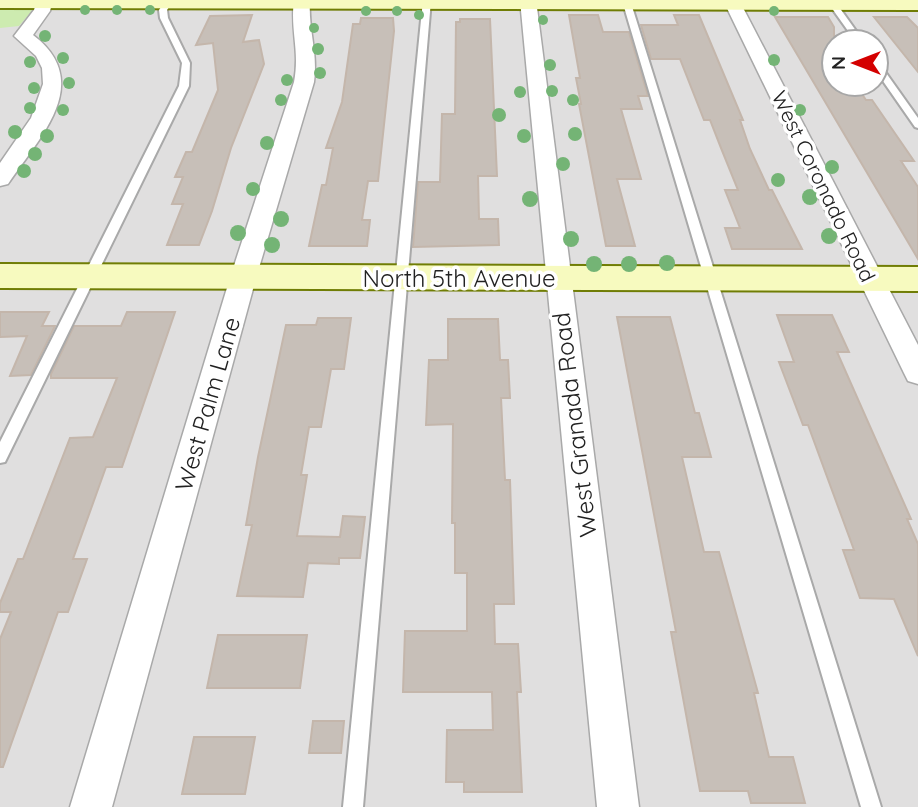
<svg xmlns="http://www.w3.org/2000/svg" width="918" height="807" font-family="Quicksand,sans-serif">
<rect width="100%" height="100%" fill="#f2efe9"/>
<path fill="#e0dfdf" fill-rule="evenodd" d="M0,0H918V807H0ZM834,42H876V84H834Z"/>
<path fill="#cdebb0" d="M0,8H31L32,11L19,26L0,28Z"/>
<path fill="#c7bfb8" stroke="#c4b6ab" stroke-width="2" d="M252,15L243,42L259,40L264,64L231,148L212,211L199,245H167L183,204H172L183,177H175L186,152H192L218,90L213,43L196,45L210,16Z
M569,15H598L603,32H629L648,96H638L642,109H621L641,179H617L635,246H606L579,104H581L576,78H580Z
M674,15H699L743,120H740L750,149L769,190H772L802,249H732L725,228H740L725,190H738L721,148L710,120H704L680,59H651L643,32L641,25H678Z
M775,17H828L834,27V84H855L866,100H872L914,161H901L918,187V259Z
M874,17H907L918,28V72Z
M361,18H393L394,31L378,181H368L362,220H370L367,246H309L322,185H326L333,148H326L342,102L353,24H360Z
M460,19H490L497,176H478L479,219H498L499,245L413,247L418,182H440L442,114H455L456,22H460Z
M0,312H49L42,326H55L31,375L10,376L27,336L0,337Z
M127,312H175L122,467H106L73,559H87L68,612H58L3,767H0V639L11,612H0V603L18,559H23L70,438L93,437L117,378H51V374L74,326H121Z
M777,315H832L849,352H837L911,519H907L918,544V656L894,599L860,598L843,550H854L808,425H803L779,362H794Z
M617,317H670L695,413H699L711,457H682L704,552H719L758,693H754L769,757H793L805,803H751L748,791H700L671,632H676Z
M318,318H351L344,369H331L321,427H309L301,475H307L297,536L340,537L343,516L365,517L360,558H339V564L308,563L303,597L237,596L252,525H246L258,457L286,325H316Z
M448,319H498L500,360H508L510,398H501L505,480H510L514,604H494L495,644H518L521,692H517L522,792H464V782H446L447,730H493L492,692H403L405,631H467V573H455V523H452L453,424L426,425L429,360H448Z
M218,635H307L300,688H207Z
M313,721H344L341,753H309Z
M194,737H255L245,794H182Z"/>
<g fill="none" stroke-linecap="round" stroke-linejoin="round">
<g stroke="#a9a9a9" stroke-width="4">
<path id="lane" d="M166,0H174L167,10L168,18L190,63L189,86L5,462L0,463V442L179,86L182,63L160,18L159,10Z
M423,0H431L363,807H343Z
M622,0H630L881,807H861Z
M826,0H834L864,42H856Z
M876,62L879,63L918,118V128L915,127L876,71Z"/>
</g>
<g stroke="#a9a9a9" stroke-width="3">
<path id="street" d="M37,0H53L50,11L33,35C95,82 40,137 8,184L0,186V163L31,118L43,84L42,68L36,56L14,36L34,10Z
M294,0H310C308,31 318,50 314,82L256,278L112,807H70L230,278L294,82C300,50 290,31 294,0Z
M520,0H536L639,807H597Z
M723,0H739L918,345V384L908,381L904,373Z"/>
</g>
<g stroke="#707d05" stroke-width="4">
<path id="secondary" d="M0,0H918V10L0,8Z
M0,264L918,267V291L0,288Z"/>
</g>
<use href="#lane" fill="#fff" fill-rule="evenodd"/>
<use href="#street" fill="#fff" fill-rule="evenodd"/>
<use href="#secondary" fill="#f7fabf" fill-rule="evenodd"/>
</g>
<g fill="#74b475">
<circle cx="85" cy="10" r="5"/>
<circle cx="117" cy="10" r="5"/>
<circle cx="150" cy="10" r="5"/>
<circle cx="366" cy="11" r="5"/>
<circle cx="397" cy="11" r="5"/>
<circle cx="774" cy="11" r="5"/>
<circle cx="419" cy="15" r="5"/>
<circle cx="543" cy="20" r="5"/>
<circle cx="314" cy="28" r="5"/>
<circle cx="45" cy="36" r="6"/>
<circle cx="318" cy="49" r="6"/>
<circle cx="63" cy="58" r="6"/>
<circle cx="774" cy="60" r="6"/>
<circle cx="30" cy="62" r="6"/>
<circle cx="550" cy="65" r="6"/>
<circle cx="320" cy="73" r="6"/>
<circle cx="287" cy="80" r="6"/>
<circle cx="69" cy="83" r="6"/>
<circle cx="34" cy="88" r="6"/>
<circle cx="552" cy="91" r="6"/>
<circle cx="520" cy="92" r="6"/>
<circle cx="281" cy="100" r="6"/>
<circle cx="573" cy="100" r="6"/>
<circle cx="30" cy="108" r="6"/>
<circle cx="63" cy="110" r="6"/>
<circle cx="800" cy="110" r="6"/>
<circle cx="499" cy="115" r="7"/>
<circle cx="15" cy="132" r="7"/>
<circle cx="575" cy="134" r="7"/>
<circle cx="47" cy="136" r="7"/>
<circle cx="524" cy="136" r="7"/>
<circle cx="267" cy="143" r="7"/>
<circle cx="35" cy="154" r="7"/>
<circle cx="563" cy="164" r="7"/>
<circle cx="832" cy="167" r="7"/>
<circle cx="24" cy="171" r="7"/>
<circle cx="778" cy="180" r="7"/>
<circle cx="253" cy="189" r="7"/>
<circle cx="810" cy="197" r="8"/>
<circle cx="530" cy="199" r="8"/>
<circle cx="281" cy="219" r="8"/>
<circle cx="238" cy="233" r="8"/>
<circle cx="829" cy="236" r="8"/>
<circle cx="571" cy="239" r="8"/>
<circle cx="272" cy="245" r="8"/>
<circle cx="667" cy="263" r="8"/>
<circle cx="594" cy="264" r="8"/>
<circle cx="629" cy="264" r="8"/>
</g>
<g text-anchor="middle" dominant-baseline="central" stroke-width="7" stroke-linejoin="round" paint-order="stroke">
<g font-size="21" fill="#222" stroke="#fff">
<text transform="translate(824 186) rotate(64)">West Coronado Road</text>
</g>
<g font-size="24" fill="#222" stroke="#fff">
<text x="459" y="278">North 5th Avenue</text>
<text transform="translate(207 404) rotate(-74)">West Palm Lane</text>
<text transform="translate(574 425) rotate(-97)">West Granada Road</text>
</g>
</g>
<g transform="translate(855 63) rotate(270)"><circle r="33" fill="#ffffff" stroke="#a7a7a7" stroke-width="2"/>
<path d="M0-5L12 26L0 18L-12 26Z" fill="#d40000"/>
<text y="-10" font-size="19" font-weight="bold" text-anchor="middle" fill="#222222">N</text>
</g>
</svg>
